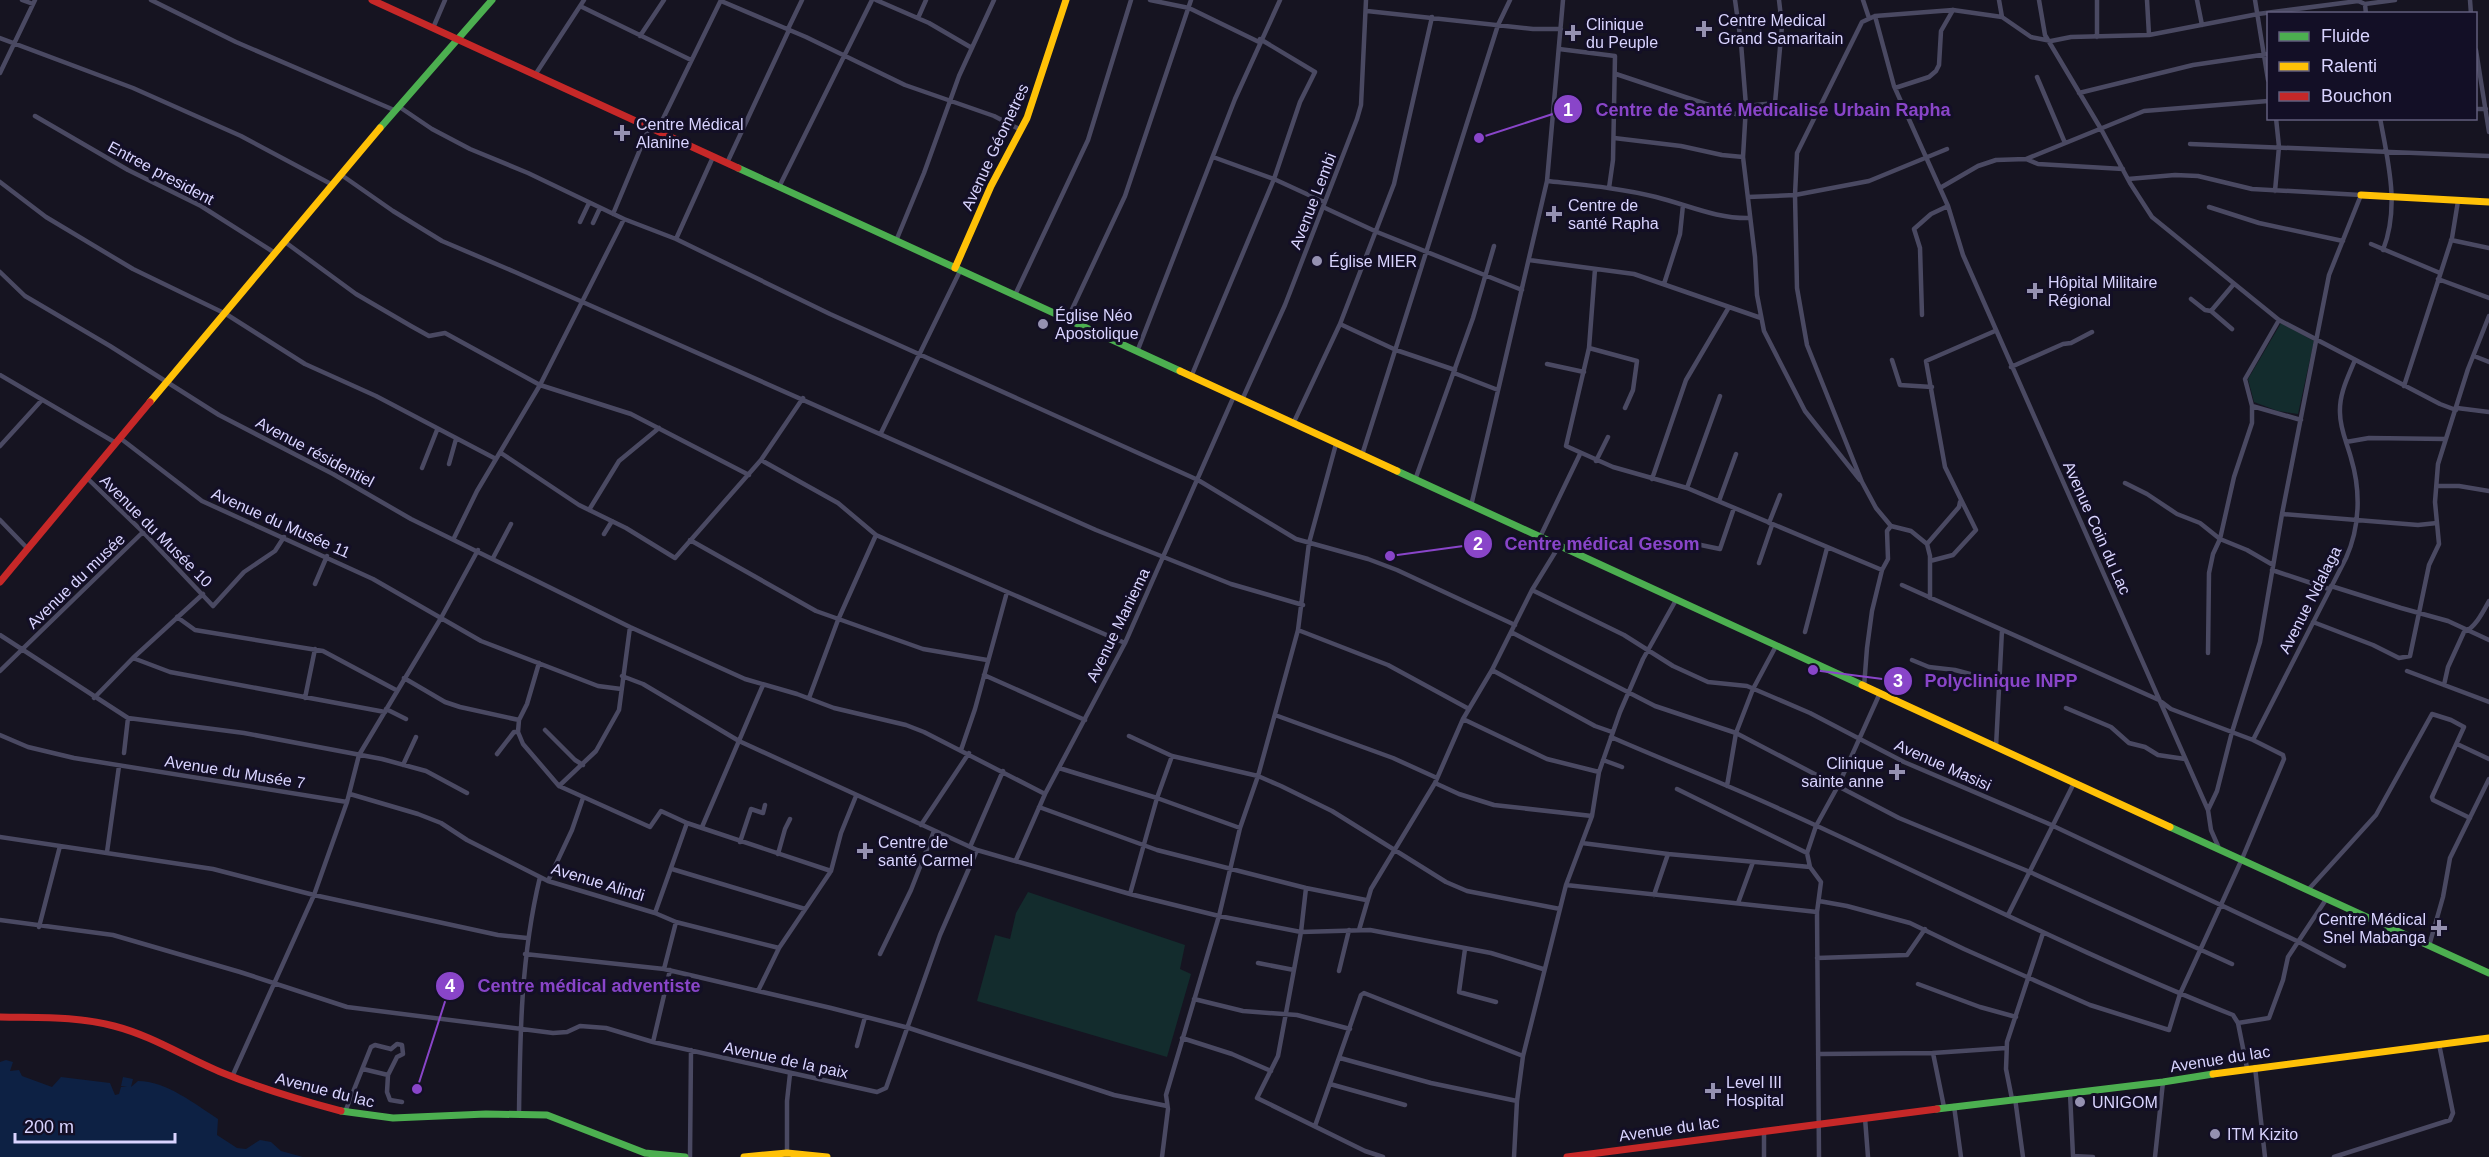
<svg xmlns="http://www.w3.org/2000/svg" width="2489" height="1157" font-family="Helvetica,sans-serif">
<rect width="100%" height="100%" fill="#161421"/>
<path fill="#132c2d" d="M2281,323L2314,341L2298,414L2278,411L2254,402L2248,379Z
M1028,892L1185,945L1180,969L1191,974L1167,1057L977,1001L995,935L1010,939L1016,913Z"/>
<path fill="#0d2144" d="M6,1060L13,1062L10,1071L19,1070L22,1076L52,1087L61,1077L110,1083L115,1095L119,1094L121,1087H127L121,1086L123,1077L133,1079L131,1087L138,1081C166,1081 195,1104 218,1119L217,1135L237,1148L246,1149L260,1140L271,1142L281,1151L303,1157H0V1062Z"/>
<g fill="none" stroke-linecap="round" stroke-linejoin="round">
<path stroke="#4a4962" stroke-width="4.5" d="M22,0L33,4
M151,0L236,42L394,110
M876,0L929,23L972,48
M1150,0L1189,8L1259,42
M1735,0L1741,43L1746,106L1743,157L1755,257L1757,295L1764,331L1805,411L1860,480
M1863,0L1869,18
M1999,0L2002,17
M2039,0L2045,35L2101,129L2130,183L2152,217L2279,320L2440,404L2456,410
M2097,0V37
M2147,0L2149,35
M2197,0L2202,25
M2255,0L2268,80
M2470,0L2471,14
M721,1L806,37L905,85L994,116L1021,130
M2365,4L2366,14
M580,6L691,60
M1367,11L1533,29H1561
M1875,16L1894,86L1948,206L1963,255L2208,810L2211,830L2218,846
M918,18L926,0
M433,28L445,0
M788,29L802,0
M640,36L664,0
M0,38L133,88L241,136L331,184
M1559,49L1615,56L1613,160L1609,188
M2476,50L2489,132
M0,73L35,0
M1616,74L1745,117
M535,75L584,0
M2037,77L2065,143
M1895,88L1929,77L1936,71L1939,65L1941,31L1953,10
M2079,93L2193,65L2268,54
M398,106L432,129L470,149L528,173L624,219L676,239L830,314L1198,480L1296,539L1368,559L1397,570L1515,625
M1746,106L1775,103L1782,26L1779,0
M2476,109H2486
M35,116L128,170L201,206L275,253
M2380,118C2388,162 2400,207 2383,250
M657,131L721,0
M1614,138L1681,146L1722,155L1743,157
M2190,144L2489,156
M1213,157L1274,179L1324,202
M2026,159L2038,164L2123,169
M727,163L789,30
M340,174L393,211L442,241L515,272L1096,530L1231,584L1303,605
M2128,179L2175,175L2198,176L2252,189L2361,195L2329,275L2282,514L2260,642L2232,732L2217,791L2208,810
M1547,181C1584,185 1621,188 1656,197C1688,205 1717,219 1750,218
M0,182L46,217L133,269L226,314L305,364L376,396L496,459
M779,187L872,0
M1940,188L1978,166L1996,160L2026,159L2144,111L2268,101
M2275,191L2279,147L2276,118
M1748,197L1795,195L1869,181L1947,149
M1323,207L1377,232L1522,290
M2209,207L2259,223L2343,241
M613,214L649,128
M580,222L589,203
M593,223L600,208
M676,239L713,157
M2451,240L2489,248
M896,241L924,173L959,76L994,0
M285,242L356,294L411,326L429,336L445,333L540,385L631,414L749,475
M2371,244L2440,273
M1529,260L1634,274L1761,318
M1595,269L1589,348L1566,446L1613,467L1687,488L1882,570
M0,272L25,296L110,346L219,415L333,474L411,519L630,627L745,679L797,694L834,708L906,725L924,732L1045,794
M2438,279L2489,298
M1664,284L1680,234L1683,205
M1015,295L1088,140L1131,0
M2191,299L2205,310L2211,311
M1922,315L1920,248L1914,229L1931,214L1948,206
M1067,320L1125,196L1191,0
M1340,324L1396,350L1455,370
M2232,329L2211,311L2233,285
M1589,348L1637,361L1633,390L1625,408
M1137,352L1235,99L1280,0
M2474,356L2489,362
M1892,360L1900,385L1932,387
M1547,364L1584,372
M2011,367L2063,344L2071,343L2092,332
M1454,373L1498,390
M0,375L116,443
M1191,377L1274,179L1300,102L1315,72L1260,39
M2404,386L2452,238L2458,201
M1242,400L1285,305L1357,119L1361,105L1366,0
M2252,406L2301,420
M2457,408L2489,412
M1293,424L1340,324L1394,184L1432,17
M881,433L960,271
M120,438L202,501L373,579L481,641L598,686L621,689
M2346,442L2369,438L2446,439
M0,446L41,401
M501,453L579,505L626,528L675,558L761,460L803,398
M1362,455L1498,25L1510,0
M761,460L838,503L876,535L1125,643
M1596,461L1608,437
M449,464L456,439
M422,468L437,430
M87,478L143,532L213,606L244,572L275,551L284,537
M1652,479L1686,380L1729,307
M1415,480L1473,318L1494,246
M2125,483L2147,494L2177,514L2200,523L2220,539L2247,550L2273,565
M2437,486H2459L2489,491
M1687,488L1720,396
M1719,501L1736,454
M1471,506L1547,181L1563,0
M589,510L619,461L659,428
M2282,514L2418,525L2437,523
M0,520L28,549
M1769,523L1780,495
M604,534L612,521
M1540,537L1580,454
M454,538L477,491L540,385L624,219
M690,540L816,611L923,649L987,660
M1696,544L1720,549L1734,508
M1927,544L1959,507L1960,502
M493,558L511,524
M1930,561L1953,555L1976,530L1945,467L1926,361L1995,331
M1759,563L1772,525
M2272,570L2329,589
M315,584L327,556
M2331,586L2401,608L2448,621L2489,640
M1532,590L1624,635L1673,666L1708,682L1747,686L1810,713L1904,762L2047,823L2299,942L2344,966
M1930,598V556L1927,544L1911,531L1891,526L1876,508L1862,482L1807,345L1797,288L1795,195L1797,153L1862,22L1875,16L1953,10L2002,17L2031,37L2051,41L2071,37L2149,35L2258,14L2358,1L2365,4L2395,0
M177,617L195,630L323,651L396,690
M2313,622L2373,645L2399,658L2410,656L2429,565L2439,544L2435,502L2438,464L2468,369L2489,316
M1298,630L1388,665L1469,709
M1511,632L1655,706L1736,733L1899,818L2030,872L2232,964
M1805,632L1827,548
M0,635L128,718L244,733L382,759L426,771L467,793
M2208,653L2209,573L2213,554L2220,539L2234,477L2252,423V406L2245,379L2279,320
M133,658L170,672L385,712
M1912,660L1929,667L1955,670L2015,686
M1492,670L1595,726L1612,732
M0,671L143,532
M2407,671L2489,702
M984,675L1085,720
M622,676L643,684L739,741L977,850L1130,894L1219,916L1301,932L1370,930L1491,953L1543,969
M404,678L445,702L460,707L519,720L518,732L523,744L559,786L650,827L661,811L687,823
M2444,685L2448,667L2464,632C2475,628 2483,612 2489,601
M1864,687L1867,648L1872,611L1882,570L1888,559L1887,531L1891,526
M94,698L133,658L203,594
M305,698L315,649
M809,698L838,620L876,535
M2066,708L2111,727L2129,743L2145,747L2158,755L2185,759
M386,709L406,719
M1275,715L1393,758L1437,778
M1463,719L1547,759L1599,772
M519,720L527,704L539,663
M545,730L575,760L583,765
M0,735L28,747L74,758L347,802
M1129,736L1172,756L1258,776L1281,786L1332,811L1446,882L1467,891L1560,909
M1611,737C1668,762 1726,784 1782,810C1933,878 2079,954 2233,1015L2238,1023L2247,1068
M2253,740L2346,558C2360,527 2361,491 2351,458C2347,443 2340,429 2340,413C2339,394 2348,377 2355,360
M2457,744L2489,759
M1996,747L2002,630
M961,750L975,709L1007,592
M124,753L128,718
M497,754L514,732H518
M1603,760L1622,767
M403,765L416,737
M1059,768L1157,798L1240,828
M1435,783L1459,794L1494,805L1592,816
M559,786L596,751L619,710L630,627
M1727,786L1736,733L1753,689L1776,646
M1677,789L1807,853
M350,794L418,814L441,823L467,840L548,881L655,913L676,922L779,948
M1039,807L1157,850L1306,888L1366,900
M921,825L969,753
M702,827L763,685
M0,837L213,869L314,895L498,935L527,938
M740,842L751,809L763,813L765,805
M1582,843L1668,854L1810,867
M970,847L1003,771
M107,852L119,766
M778,854L785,829L790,819
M1016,860L1045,794L1125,643L1234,396
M672,869L805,909
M548,881L572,830L583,798
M1566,885L1817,912
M1306,888L1301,932L1278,1056L1257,1098L1365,1151L1383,1157
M2308,890L2376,815L2432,714L2451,720L2464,727L2432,797L2433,800L2470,818
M1130,894L1157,798L1172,756
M1654,895L1668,854
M1819,901L1847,906L1910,923L1964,949L2090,1005L2169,1030L2180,994L2242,859L2284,759L2283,755L2253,740L2171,709L2159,700L1902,585
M1738,903L1753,862
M655,913L687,823L831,871
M2008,915L2074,783
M0,920L113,935L240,972L347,1007L553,1033L567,1032L580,1026L606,1028L653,1042L877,1092L886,1088L940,935L977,850
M39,927L60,846
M1359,930L1371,889L1435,783L1463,719L1492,670L1532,590L1559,546
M2429,946L2443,897L2450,858L2489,779
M1465,949L1459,992L1496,1002
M525,954L664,969L831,1008L909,1028L1114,1095L1167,1106
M880,954L911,890L934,831
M1817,958L1907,955L1925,929
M1258,963L1294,970
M664,969L676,922
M1339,971L1349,930
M1918,984L1980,1007L2016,1017
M758,991L779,948L831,871L841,833L856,796
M1194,999L1243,1011L1297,1015L1350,1029
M2238,1023L2269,1018L2283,980L2288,957L2327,898
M1182,1038L1232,1054L1271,1071
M653,1042L670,970
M857,1046L865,1017
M391,1049L397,1044L402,1045L403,1054L397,1057
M1933,1053L1944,1107
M1818,1054L1933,1053L2006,1048
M1340,1058L1431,1083L1517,1101
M2255,1067L2265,1157
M363,1069L388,1075L397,1057
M388,1075L387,1092L390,1100L402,1102
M232,1077L314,895L347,802L359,755L441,618L478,550
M1330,1084L1405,1105
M2070,1093L2073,1156L2093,1157
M2015,1098L2023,1157
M2012,1099L2006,1069L2007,1042L2043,933
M1954,1106L1961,1157
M345,1112L371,1047L375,1045L391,1049
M519,1114C520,1033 521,956 540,877
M1865,1118L1868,1157
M1315,1126L1361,995L1364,993L1523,1056
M787,1153V1101L790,1074
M690,1157L691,1050
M1162,1157L1168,1109L1166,1095L1219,916L1240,828L1258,776L1298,630L1309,543L1336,444
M1514,1157L1517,1101L1523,1056L1566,885L1592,816L1599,772L1620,712L1643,659L1676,600
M1764,1157V1130
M1819,1157L1817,912L1821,882L1810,867L1807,853L1816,826L1838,786L1880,693
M2155,1157L2163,1082
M2334,1157L2450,1120L2453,1113L2439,1044"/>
<path stroke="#4caf50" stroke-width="7" d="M380,128L492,0
M738,168L1180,371
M1397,471L1862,685
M2170,827L2489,973
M1937,1109L2163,1082L2213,1074
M341,1111L393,1118L486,1114L547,1115L645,1153L685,1157"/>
<path stroke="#ffc107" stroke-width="7" d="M2361,195L2489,202
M955,268L991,186L1027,118L1066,0
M1180,371L1397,471
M150,402L380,128
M1862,685L2170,827
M2213,1074L2489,1038
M744,1157L787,1153L827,1157"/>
<path stroke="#c62828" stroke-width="7" d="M372,0L738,168
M0,582L150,402
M0,1017C38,1018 77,1016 114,1026C153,1036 186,1058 223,1073C262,1089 300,1100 341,1111
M1567,1157L1937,1109"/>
</g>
<g fill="#9591b1" stroke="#130f26" stroke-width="2">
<path d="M1701 20h6v6h6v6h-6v6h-6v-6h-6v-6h6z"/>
<path d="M1570 24h6v6h6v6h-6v6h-6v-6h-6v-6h6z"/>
<path d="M619 124h6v6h6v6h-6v6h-6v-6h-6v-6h6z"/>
<path d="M1551 205h6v6h6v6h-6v6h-6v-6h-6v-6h6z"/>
<circle cx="1317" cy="261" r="6"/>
<path d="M2032 282h6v6h6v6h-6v6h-6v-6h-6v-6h6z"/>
<circle cx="1043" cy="324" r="6"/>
<path d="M1894 763h6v6h6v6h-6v6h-6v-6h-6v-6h6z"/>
<path d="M862 842h6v6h6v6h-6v6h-6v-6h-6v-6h6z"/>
<path d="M2436 919h6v6h6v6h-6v6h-6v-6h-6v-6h6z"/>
<path d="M1710 1082h6v6h6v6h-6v6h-6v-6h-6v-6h6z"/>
<circle cx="2080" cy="1102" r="6"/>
<circle cx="2215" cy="1134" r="6"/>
</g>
<g text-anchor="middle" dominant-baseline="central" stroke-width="6" stroke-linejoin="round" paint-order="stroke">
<g font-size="16" fill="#d9d4ff" stroke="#130f26" text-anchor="start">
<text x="1718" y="20">Centre Medical<tspan x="1718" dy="18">Grand Samaritain</tspan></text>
<text x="1586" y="24">Clinique<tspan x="1586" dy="18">du Peuple</tspan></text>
<text x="636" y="124">Centre Médical<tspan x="636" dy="18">Alanine</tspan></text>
<text x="1568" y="205">Centre de<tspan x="1568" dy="18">santé Rapha</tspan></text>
<text x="1329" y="261">Église MIER</text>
<text x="2048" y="282">Hôpital Militaire<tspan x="2048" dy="18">Régional</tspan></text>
<text x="1055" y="315">Église Néo<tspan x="1055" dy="18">Apostolique</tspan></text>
<text x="1884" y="763" text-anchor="end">Clinique<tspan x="1884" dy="18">sainte anne</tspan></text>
<text x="878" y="842">Centre de<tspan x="878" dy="18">santé Carmel</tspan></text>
<text x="2426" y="919" text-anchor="end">Centre Médical<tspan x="2426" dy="18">Snel Mabanga</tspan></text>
<text x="1726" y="1082">Level III<tspan x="1726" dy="18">Hospital</tspan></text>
<text x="2092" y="1102">UNIGOM</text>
<text x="2227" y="1134">ITM Kizito</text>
</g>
<g font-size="16" fill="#d9d4ff" stroke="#130f26">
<text transform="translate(995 147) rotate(-65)">Avenue Géometres</text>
<text transform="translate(161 173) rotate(28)">Entree president</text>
<text transform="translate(1313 201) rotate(-69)">Avenue Lembi</text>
<text transform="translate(315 452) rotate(28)">Avenue résidentiel</text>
<text transform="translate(281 523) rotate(24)">Avenue du Musée 11</text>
<text transform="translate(2097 528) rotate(66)">Avenue Coin du Lac</text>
<text transform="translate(156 531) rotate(45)">Avenue du Musée 10</text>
<text transform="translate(76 581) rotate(-44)">Avenue du musée</text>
<text transform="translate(2310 600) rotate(-63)">Avenue Ndalaga</text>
<text transform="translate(1118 625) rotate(-64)">Avenue Maniema</text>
<text transform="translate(1943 765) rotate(24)">Avenue Masisi</text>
<text transform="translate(235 772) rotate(9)">Avenue du Musée 7</text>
<text transform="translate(598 882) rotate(17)">Avenue Alindi</text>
<text transform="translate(2220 1059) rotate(-9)">Avenue du lac</text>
<text transform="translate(786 1060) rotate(12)">Avenue de la paix</text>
<text transform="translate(325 1090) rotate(14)">Avenue du lac</text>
<text transform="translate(1669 1129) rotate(-8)">Avenue du lac</text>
</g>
</g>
<path fill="none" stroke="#8945c9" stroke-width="2" d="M1479 138L1568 109M1390 556L1478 544M1813 670L1898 681M417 1089L450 986"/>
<g fill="#8945c9" stroke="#130f26" stroke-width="2">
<circle cx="1479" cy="138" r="6"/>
<circle cx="1390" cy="556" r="6"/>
<circle cx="1813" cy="670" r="6"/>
<circle cx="417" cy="1089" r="6"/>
<circle cx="1568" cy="109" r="15"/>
<circle cx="1478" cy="544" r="15"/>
<circle cx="1898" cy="681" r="15"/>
<circle cx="450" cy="986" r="15"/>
</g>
<g font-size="18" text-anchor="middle" font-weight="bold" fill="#fff">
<text x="1568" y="116">1</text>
<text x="1478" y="550">2</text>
<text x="1898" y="687">3</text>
<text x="450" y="992">4</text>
</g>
<g font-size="18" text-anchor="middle" font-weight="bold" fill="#8945c9" stroke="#130f26" stroke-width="6" stroke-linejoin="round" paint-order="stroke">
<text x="1773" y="116">Centre de Santé Medicalise Urbain Rapha</text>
<text x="1602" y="550">Centre médical Gesom</text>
<text x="2001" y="687">Polyclinique INPP</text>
<text x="589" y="992">Centre médical adventiste</text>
</g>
<rect x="2267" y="12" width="210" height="108" fill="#130f26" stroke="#625e7d" stroke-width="1.5"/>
<rect x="2279" y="32" width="30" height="9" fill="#4caf50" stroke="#625e7d" stroke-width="1.5"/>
<text x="2321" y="42" font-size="18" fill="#d9d4ff">Fluide</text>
<rect x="2279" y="62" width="30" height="9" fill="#ffc107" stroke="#625e7d" stroke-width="1.5"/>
<text x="2321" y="72" font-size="18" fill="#d9d4ff">Ralenti</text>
<rect x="2279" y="92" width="30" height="9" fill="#c62828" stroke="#625e7d" stroke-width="1.5"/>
<text x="2321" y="102" font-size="18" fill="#d9d4ff">Bouchon</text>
<path d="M15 1133v9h160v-9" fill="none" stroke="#d9d4ff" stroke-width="3"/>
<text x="24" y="1133" font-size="18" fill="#d9d4ff" stroke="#130f26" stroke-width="4.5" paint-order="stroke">200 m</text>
</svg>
